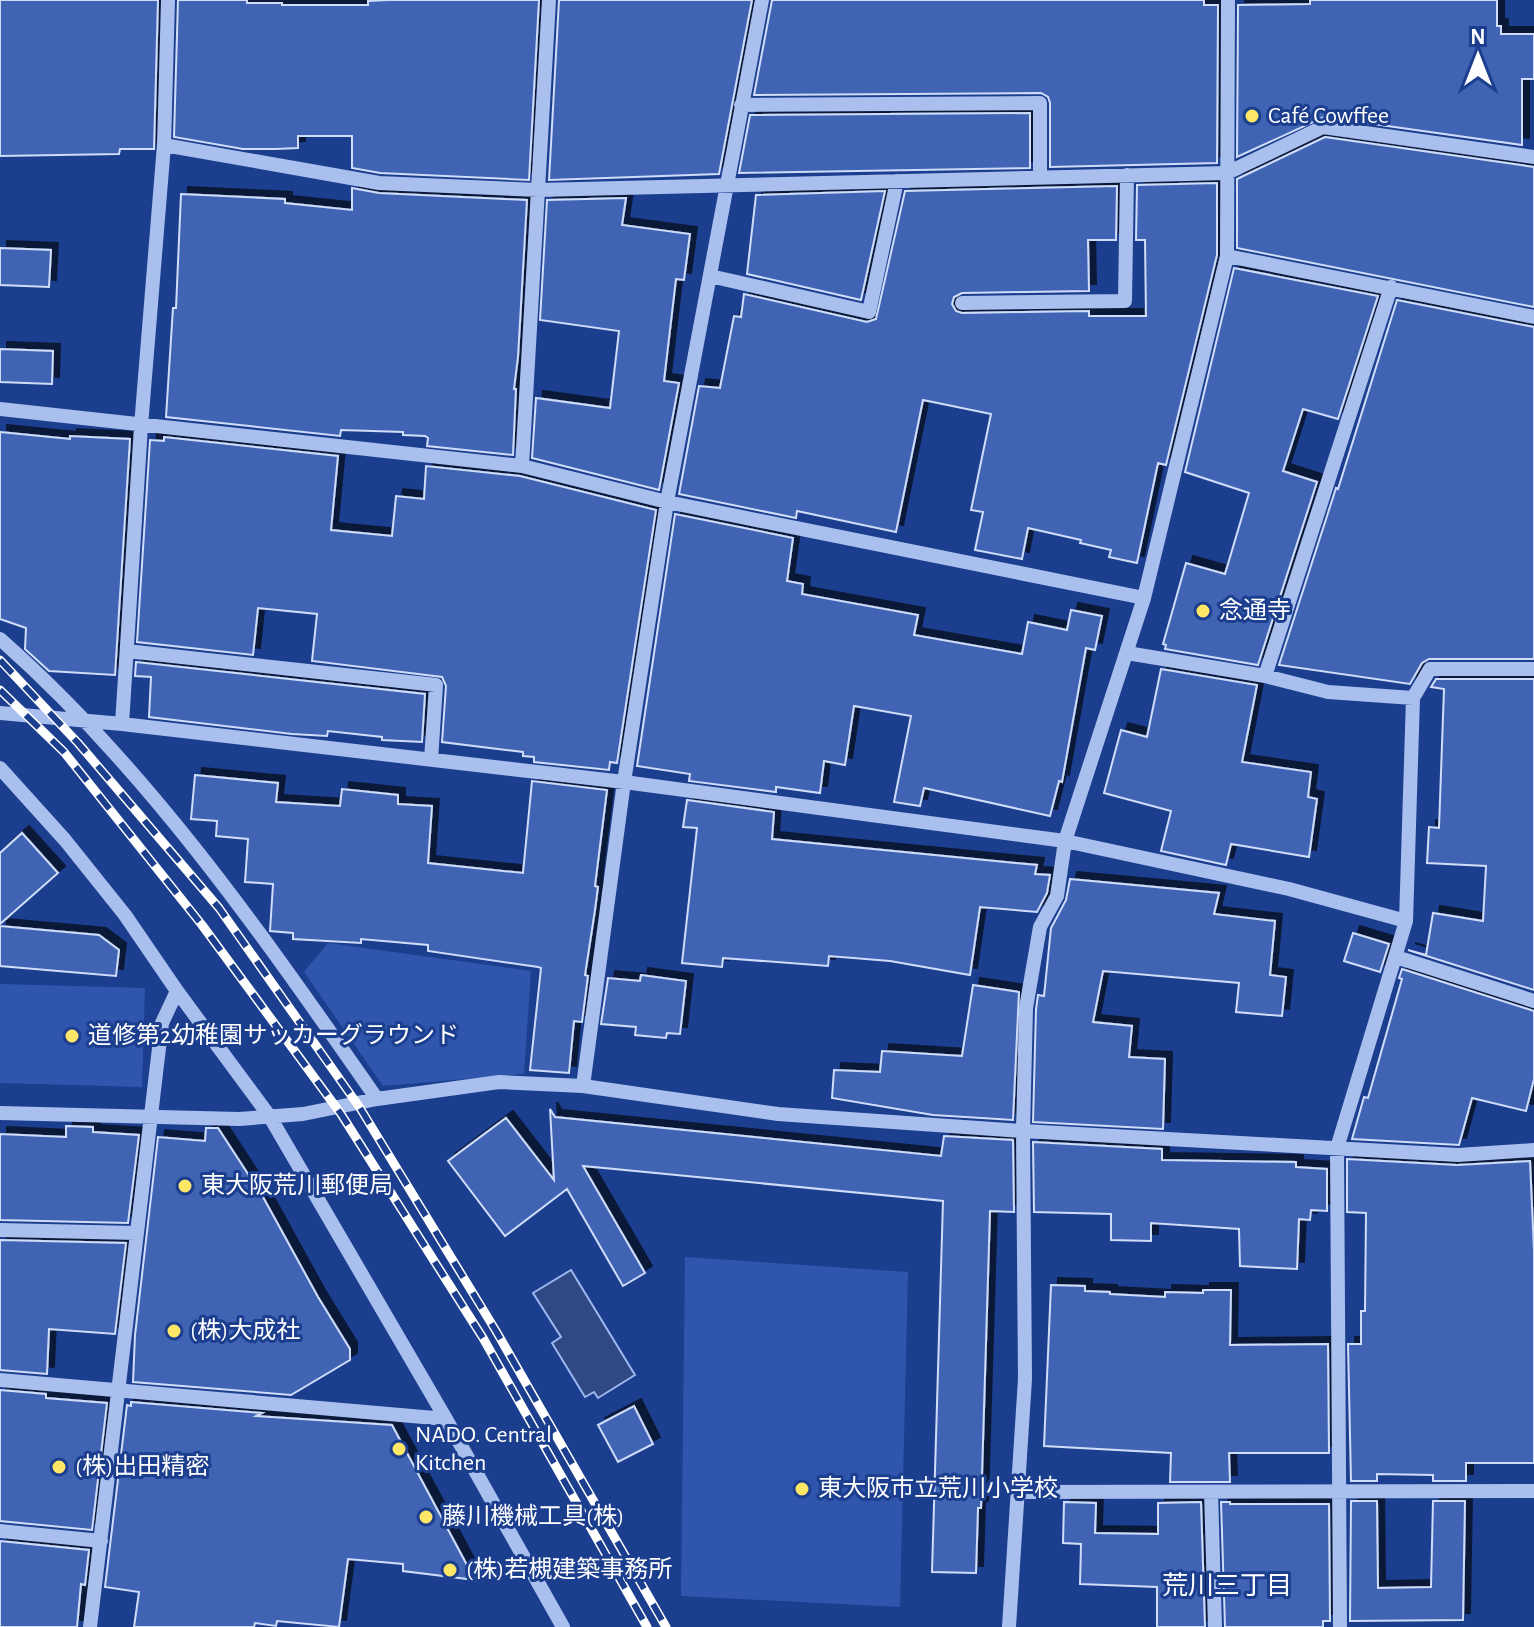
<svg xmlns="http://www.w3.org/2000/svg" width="1534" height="1627" font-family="'Alegreya Sans','Noto Sans JP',sans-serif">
<defs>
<filter id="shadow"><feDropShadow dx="7" dy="-7" stdDeviation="0" flood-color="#0009"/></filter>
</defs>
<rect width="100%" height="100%" fill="#1c3e8e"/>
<path fill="#2f56ac" d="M328,943L531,971L524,1074L383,1086L304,972Z
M0,984L145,988L142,1087L0,1083Z
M685,1257L908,1272L900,1607L681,1596Z"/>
<path fill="#304985" stroke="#9db8f0" stroke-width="2" d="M571,1270L635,1375L598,1398L594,1392L585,1397L552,1343L561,1337L533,1293Z"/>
<path fill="#4064b4" stroke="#cfddfa" stroke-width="2" filter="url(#shadow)" d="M0,0H158L154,149H120L119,154L0,156Z
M178,0H247V3H282V5H368V1L389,0H539L529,180L380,173L352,168V136H298V148L276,149H243L174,137Z
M559,0H752L719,174L549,180Z
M772,0H1204V5H1218L1217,163L1050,167V103L1048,97L1041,93L754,95Z
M1310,0H1497V26H1501V34H1534V79H1522V145L1324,117L1237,157L1238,5L1310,4Z
M1030,113V168L739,173L750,115Z
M1325,137L1534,167V307L1237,248V179Z
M1217,183V255L1166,465L1158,463L1137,563L1109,557L1111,550L1080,543L1081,540L1028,528L1022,559L975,550L983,512L971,510L991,414L923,400L896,532L797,511L796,518L679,494L699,386L720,388L734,316L741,317L744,294L867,322L876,319L905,191L1117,186L1116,240H1088L1089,291L962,293L954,297L952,304L956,311L962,313L1089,311V316H1146L1145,240H1136L1137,185Z
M352,188L379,193L527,200L518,357L514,389H516L513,455L427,446L428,438L425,436L403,435V432L341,430L340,436L166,417L173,308H176L181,194L285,199V203L352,210Z
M885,191L861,300L747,274L756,195Z
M626,198L622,225L690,234L684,280L676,279L664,381L679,383L659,490L532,458L536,398L610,408L619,331L540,320L547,200Z
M0,248L51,250L49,287L0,285Z
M1234,268L1378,296L1338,419L1303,409L1283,471L1317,482L1258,665L1165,649L1166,645L1163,644L1186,563L1225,574L1249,493L1185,472Z
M1397,300L1534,327V659H1429L1422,663L1410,684L1279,665L1336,488L1338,489Z
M0,349L53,351L52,384L0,382Z
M0,432L70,439V436L130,439L115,675L49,671L25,649L26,628L0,619Z
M164,437L338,456L331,530L392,536L396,496L424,499L426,466L520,476L656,510L617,763L610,762L609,770L534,762V757L523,756V752L442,742L446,686L442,677L312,661L317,614L258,608L253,655L137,642L150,440L164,441Z
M675,514L793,538L787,581L803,584L802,594L918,615L914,635L1022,654L1028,622L1067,630L1071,610L1102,616L1095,650L1086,648L1062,782L1059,781L1050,816L924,788L920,806L894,802L911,716L854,706L845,765L824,761L820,793L776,787V792L689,781L690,774L637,766Z
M136,662L425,694L422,742L382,740V737L328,731L327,736L292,734L149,717L151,677L135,676Z
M1161,669L1257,685L1242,762L1311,772L1308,797L1317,799L1309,857L1231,844L1226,865L1161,851L1171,811L1104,793L1121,730L1147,737Z
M1436,679H1534V990L1408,950L1426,955L1433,913L1483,921L1486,866L1427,863L1429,827L1439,828L1444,689L1431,687Z
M195,775L278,783L276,802L340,806L342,789L398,795V804L432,806L428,863L523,873L532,781L607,790L595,886L598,887L595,910L585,975L588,976L582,1022L574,1021L569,1073L530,1070L541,968L538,967L428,951V945L361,939V943L293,939V933L270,931L273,884L245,882L248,839L216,836L217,821L191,819Z
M687,800L774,812L772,839L1037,865L1035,874L1050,875L1047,893L1037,912L980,907L970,975L890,961L829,956L828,966L723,958L722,967L682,963L697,828L683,827Z
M22,833L58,873L0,924V853Z
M1070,879L1219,893L1214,914L1275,921L1270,975L1286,977L1282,1016L1236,1012L1239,983L1103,971L1093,1022L1132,1026L1129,1057L1165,1059L1163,1129L1033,1122L1036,1009L1038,995L1044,996L1051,928L1066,900Z
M0,926L99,935L119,950L116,976L0,966Z
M1353,933L1389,944L1380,972L1344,961Z
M1402,969L1534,1011V1079L1526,1111L1472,1098L1459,1145L1352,1139L1364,1097L1368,1098L1402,979L1399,978Z
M641,975L686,981L680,1034L667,1033L666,1038L635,1035L636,1027L601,1024L608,978L640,981Z
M973,985L1019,992L1013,1120L933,1115L832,1098L834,1070L880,1072L882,1051L962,1056Z
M550,1109L555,1117L941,1156L944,1136L1013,1140L1014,1212L990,1211L981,1508H978L976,1573L932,1572L943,1201L583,1166L645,1273L623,1286L567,1189L505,1236L448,1161L506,1118L554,1180Z
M66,1126L93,1127V1132L139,1135L128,1223L0,1220V1134L66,1137Z
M206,1128H218L263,1197L318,1297L350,1349V1360L291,1395L133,1382L135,1335L158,1137L205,1141Z
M1033,1142L1162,1149V1160L1296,1162V1167L1327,1169V1211L1311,1210L1310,1220L1299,1219L1297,1269L1240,1266L1239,1229L1151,1223V1241L1111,1240V1214L1034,1212Z
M1347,1159L1457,1165L1530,1161L1534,1251V1463H1466V1481H1433V1475L1377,1474V1481H1351L1348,1344H1361V1311H1365L1366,1213L1347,1212Z
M0,1240L126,1243L115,1334L49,1329L47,1374L0,1370Z
M1051,1285L1085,1286V1291L1110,1292V1294L1165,1297V1292L1203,1293V1290H1231L1230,1345L1328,1344L1329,1453H1229L1230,1482H1170L1171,1453L1044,1446Z
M0,1390L46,1394V1398L107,1403L92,1530L0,1521Z
M131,1402L262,1413L256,1416L392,1425L475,1580L403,1571V1564L348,1559L339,1627L277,1621L276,1626L255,1623L254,1627H134L139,1592L105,1587L127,1405L131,1406Z
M634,1406L653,1444L618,1462L598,1425Z
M1351,1501H1377L1378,1588L1431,1587L1433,1501H1465L1463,1620L1350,1621Z
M1064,1502L1096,1503L1095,1533L1158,1534V1503L1201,1502L1205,1627H1157V1587L1080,1584L1081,1544L1063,1543Z
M1221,1502H1230V1504H1329L1330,1621H1323V1627H1225Z
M0,1541L89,1550L85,1585L81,1584L77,1627H0Z"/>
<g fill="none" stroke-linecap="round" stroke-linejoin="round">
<path stroke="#a9bfee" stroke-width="14" d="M741,105L1040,103V177
M164,145L379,183L539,190L1227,173L1323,127L1534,157
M1227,256L1534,317
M710,276L869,312L897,181
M962,303L1125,301L1127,175
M0,409L522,466L667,502L1144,598
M522,466L549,0
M0,639C149,770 264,937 377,1099
M127,651L436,685L431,760
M1127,653L1265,676L1328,692L1413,698
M1265,676L1391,287
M0,713L122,724L624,782L1065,841L1289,889L1406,921
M122,724L141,426L164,145L168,0
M0,768L65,840L125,915L177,991L270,1117L446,1419L563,1627
M1396,957L1534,1001
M583,1086L624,782L667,502L762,0
M0,1113L239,1119L303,1114L377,1099L499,1082L583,1086L778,1114L1023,1131L1458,1155L1534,1150
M0,1230L137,1233
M0,1380L446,1419
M1017,1492L1534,1491
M1211,1492L1215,1627
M0,1531L101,1541
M90,1627L162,1023L177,991
M1009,1627L1025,1379L1023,1131L1026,1008L1040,927L1057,896L1065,841L1144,598L1227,256L1228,0
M1340,1627L1337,1148L1406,921L1413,698L1430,669H1534"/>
<g stroke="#fff" stroke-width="9">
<path id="rail" d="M0,660L78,743L219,908L360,1108L496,1331L666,1627
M0,690L64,752L202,925L341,1114L483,1338L647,1627"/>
</g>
<use href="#rail" stroke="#1c3e8e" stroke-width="6" stroke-dasharray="18" stroke-linecap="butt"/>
</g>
<g fill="#fee767" stroke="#1c3e8e" stroke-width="3">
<circle cx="1252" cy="116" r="8"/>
<circle cx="1203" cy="611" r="8"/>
<circle cx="72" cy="1036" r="8"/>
<circle cx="185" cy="1186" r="8"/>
<circle cx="174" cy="1331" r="8"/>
<circle cx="399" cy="1449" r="8"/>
<circle cx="59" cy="1467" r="8"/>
<circle cx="802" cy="1489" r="8"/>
<circle cx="426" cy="1517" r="8"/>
<circle cx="450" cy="1570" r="8"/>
</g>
<g text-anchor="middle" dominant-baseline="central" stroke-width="6" stroke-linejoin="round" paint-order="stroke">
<g font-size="24" fill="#fff" stroke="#1c3e8e" text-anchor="start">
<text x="1268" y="116">Café Cowffee</text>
<text x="1219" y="611">念通寺</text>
<text x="88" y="1036">道修第2幼稚園サッカーグラウンド</text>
<text x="201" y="1186">東大阪荒川郵便局</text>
<text x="190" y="1331">(株)大成社</text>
<text x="415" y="1435">NADO. Central<tspan x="415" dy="28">Kitchen</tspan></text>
<text x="75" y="1467">(株)出田精密</text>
<text x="818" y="1489">東大阪市立荒川小学校</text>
<text x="442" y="1517">藤川機械工具(株)</text>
<text x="466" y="1570">(株)若槻建築事務所</text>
</g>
<g font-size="26" fill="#fff" stroke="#1c3e8e">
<text x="1227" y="1586">荒川三丁目</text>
</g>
</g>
<g transform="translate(1478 56)" stroke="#1c3e8e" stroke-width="6" paint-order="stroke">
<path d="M0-6L14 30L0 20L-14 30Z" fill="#ffffff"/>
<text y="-12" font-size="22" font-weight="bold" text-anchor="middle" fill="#ffffff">N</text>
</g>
</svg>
